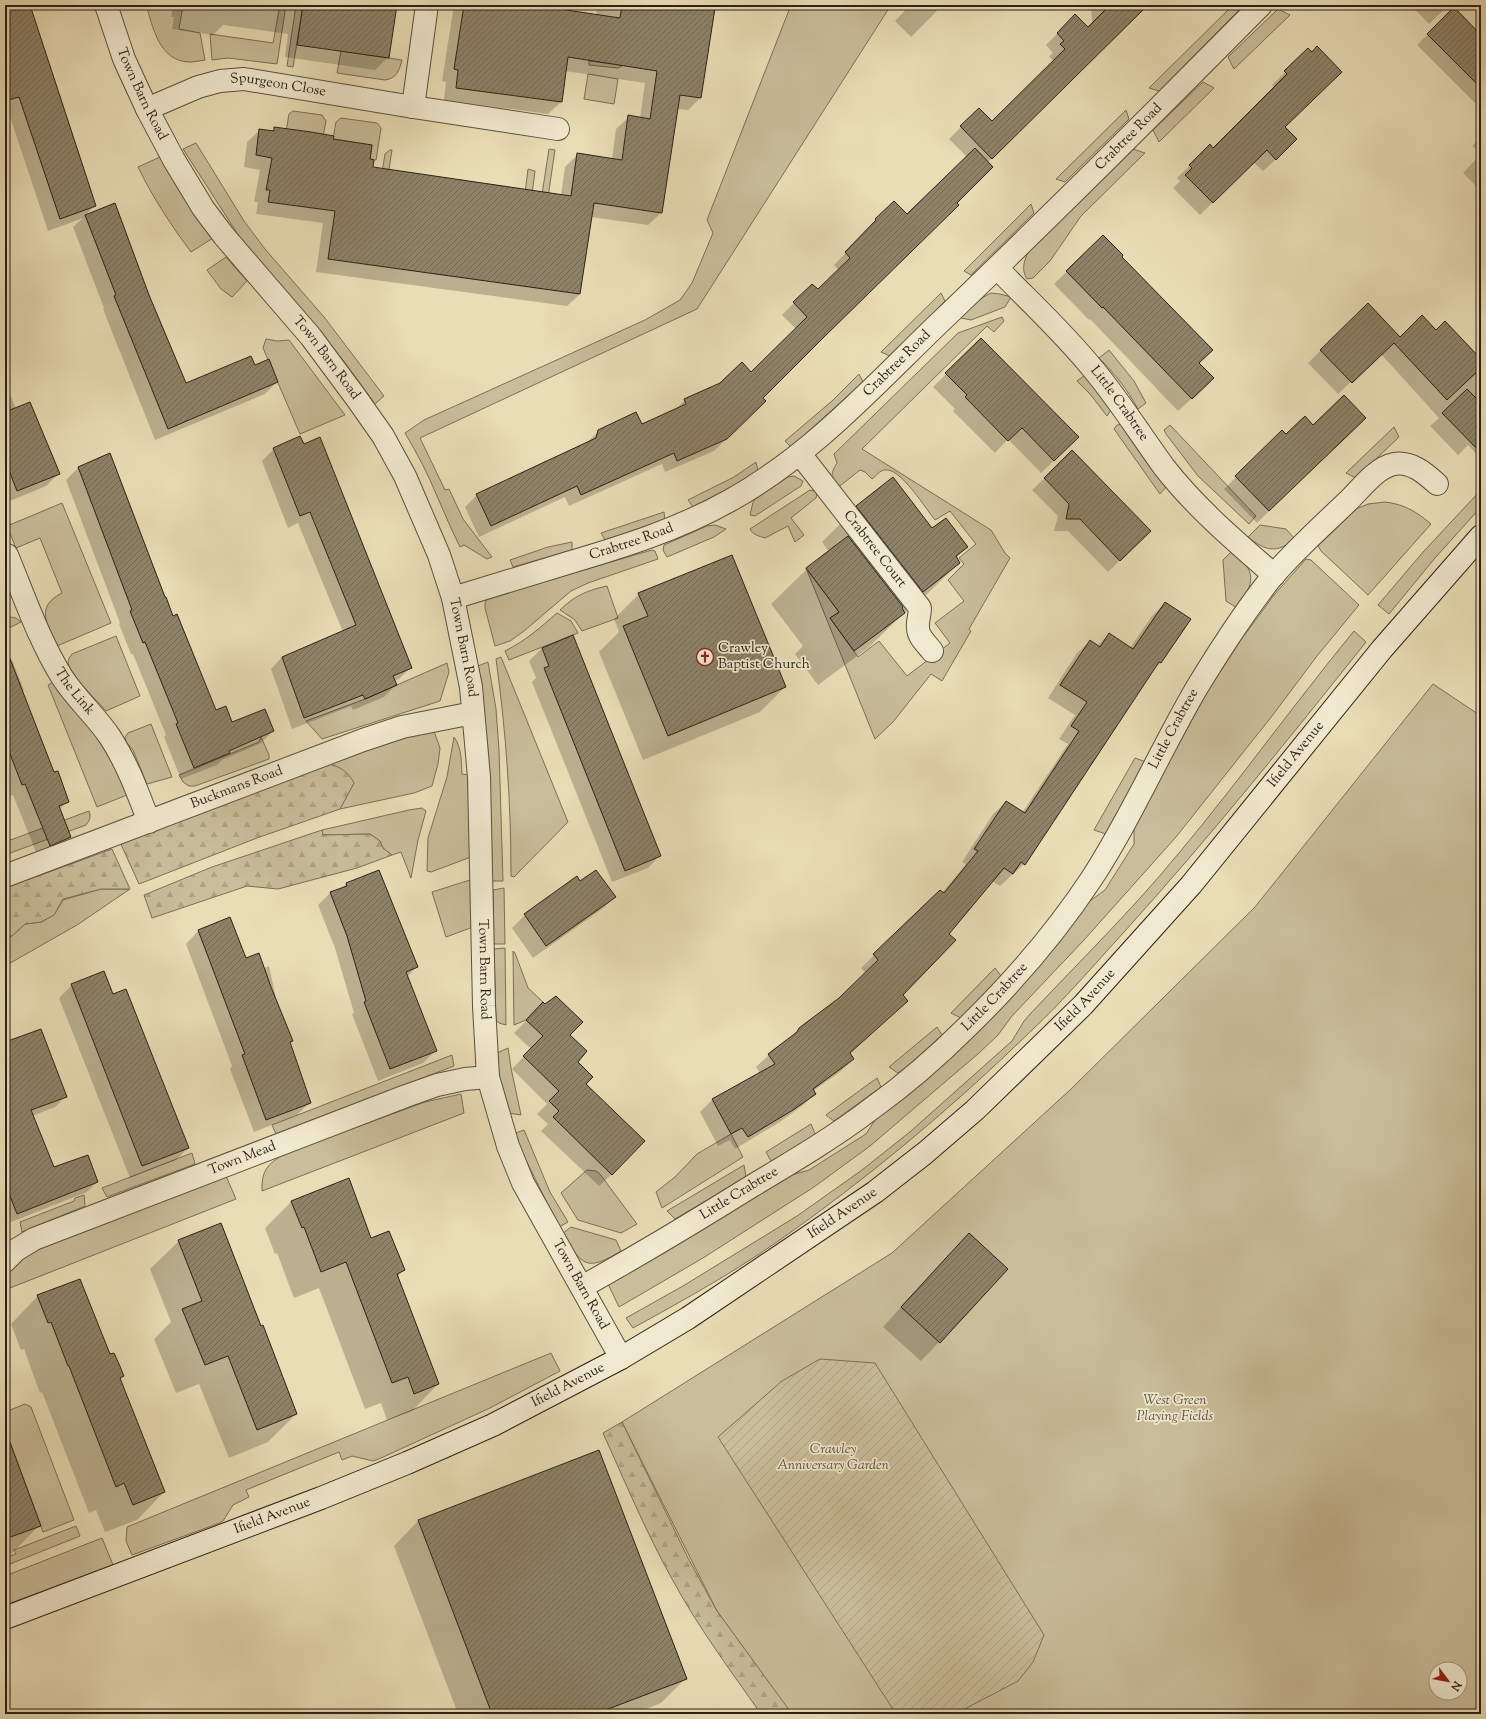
<svg xmlns="http://www.w3.org/2000/svg" width="1486" height="1719" font-family="'Sorts Mill Goudy',serif">
<defs>
<pattern id="forest-firs" width="22" height="20" patternUnits="userSpaceOnUse"><rect width="22" height="20" fill="#c9bd9a"/><path d="M5 1l3.5 6h-7zM16 11l3.5 6h-7z" fill="#ada284"/></pattern>
<pattern id="garden-furrows" width="10" height="10" patternUnits="userSpaceOnUse"><rect width="10" height="10" fill="#c9bd9a"/><path d="M-1 1l2-2M0 10L10 0M9 11l2-2" fill="none" stroke="#ada284"/></pattern>
<pattern id="building-hatch" width="6" height="6" patternUnits="userSpaceOnUse"><rect width="6" height="6" fill="#8e8369"/><path d="M-1 1l2-2M0 6l6-6M5 7l2-2" fill="none" stroke="#746b55"/></pattern>
</defs>
<rect width="100%" height="100%" fill="#e9ddb5"/>
<filter id="stains"><feTurbulence type="fractalNoise" baseFrequency=".005" numOctaves="4"/><feColorMatrix values="0 0 0 0 .2 0 0 0 0 .09 0 0 0 0 .02 0 0 0 .5 -.17"/></filter>
<radialGradient id="worn" r=".72"><stop offset=".6" stop-color="#630" stop-opacity="0"/><stop offset="1" stop-color="#630" stop-opacity=".3"/></radialGradient>
<path fill="#c9bd9a" stroke="#7a6f58" fill-rule="evenodd" d="M146,5H183L179,29L200,33L205,60C199,61 194,62 189,62C159,61 153,27 146,5Z
M280,5H286L277,64L228,58L212,60L210,34L273,43Z
M296,5H303L293,67L287,66Z
M791,5H891L697,309L420,438L445,490L449,489L463,519L492,557L487,559L464,545L460,547C451,529 445,514 437,496C428,474 417,453 405,433L424,420L645,320L680,300L692,283L713,233L707,220Z
M1233,5H1237L1239,10L1159,91L1149,88Z
M1278,9L1290,15L1234,69L1228,57Z
M616,40L624,62L622,66L618,68L589,65V61L613,64Z
M341,51L402,60C399,71 397,78 385,80L337,73Z
M588,74L618,79L614,104L584,99Z
M1203,82L1214,88L1159,142L1153,130Z
M1126,110L1129,119L1065,182L1056,179Z
M293,111L322,115L326,121L323,137L286,132L289,114Z
M341,118L377,123L381,128L376,160L370,159L372,145L333,139L336,122Z
M196,143L244,221L265,249L324,317L384,396L375,404L343,360L239,236L183,149Z
M549,149L555,150L548,197L538,220Z
M1133,149L1145,153L1081,216L1050,261L1033,278L1027,279C1021,269 1024,262 1028,252Z
M390,150H392L389,169L377,203L385,154Z
M160,157L191,209L213,238L191,252C171,225 153,198 138,167Z
M528,169L535,171L528,225L522,216Z
M1031,204L1034,213L971,275L964,271Z
M226,257L247,281L232,297L221,289L207,270Z
M941,293L945,301L890,356L881,352Z
M991,293L1000,294L1011,297L1005,307L971,320L961,318C971,307 978,299 991,293Z
M1002,317L1004,321L994,332L987,326L862,449L991,530L1005,553L1010,558L969,629L971,631L942,681L931,674L893,722L875,739L806,568L839,612L830,618L858,657L879,641L907,676L950,643L935,623L964,601L948,580L964,564L959,558L976,544L950,511L935,520C926,509 900,467 885,470C880,470 876,476 872,479L865,472L860,470L840,486C829,480 831,472 837,463L834,454L958,333Z
M266,339L277,341L289,340L345,415L300,434L263,348Z
M1109,350L1134,381L1146,403L1138,409C1127,389 1115,374 1099,358Z
M859,374L863,382L791,447L785,441L832,401Z
M1086,374L1113,407L1107,416L1090,394L1077,381Z
M1125,424L1167,486L1160,494L1114,429L1117,425Z
M1170,425L1256,516L1249,524L1198,476L1166,434L1164,430Z
M1394,427L1399,437L1356,478L1346,473Z
M756,462L758,471L736,485L693,507L688,500L734,477Z
M794,476L803,481L801,486L755,516L750,515L753,502L756,498L788,477Z
M810,490L814,491L817,494L816,498L791,518L804,535L795,542L788,526L765,538C759,536 753,535 750,529Z
M1481,490V507L1435,558L1389,614L1378,605L1424,551Z
M1385,502C1404,504 1417,512 1431,524L1368,595L1321,551L1318,546L1356,509L1368,504Z
M62,503L111,623L57,646C48,625 34,607 62,593L40,538L16,548L7,526Z
M664,512L665,520L605,540L601,533Z
M715,525L726,529L714,537L667,557L663,550L664,545L707,526Z
M1260,525L1286,529L1295,539C1276,554 1266,551 1248,537Z
M572,542V550L513,567L510,560L548,547Z
M652,550L655,551L658,559L588,583L571,591L524,631L510,641L495,646L485,608V602L490,597Z
M1233,550C1257,574 1255,581 1237,608L1226,601L1223,560Z
M1306,559L1311,560L1359,605L1317,656L1272,716L1176,837L1084,940L1012,1016L998,1035L979,1053L870,1146L814,1187L703,1258L619,1307L608,1284L784,1177L809,1170L866,1134L875,1120L941,1067L1014,993L1083,906L1105,890L1134,844V826L1206,694L1241,640L1274,595Z
M607,586L618,618L582,631L575,620L560,610C574,596 588,590 607,586Z
M557,613L571,621L578,633L509,660L505,651C525,641 540,628 557,613Z
M10,617L16,618L21,622L5,630V618Z
M1354,631L1366,642C1288,740 1209,838 1125,931C1094,965 1064,1000 1031,1031C952,1108 867,1179 777,1242C731,1274 682,1301 633,1328L626,1318L683,1286L797,1216L862,1170L911,1131L1012,1041L1024,1021L1031,1013C1081,960 1133,909 1179,853C1240,780 1294,704 1354,631Z
M116,636L140,696L106,711C99,703 69,673 68,663C68,659 70,657 72,654Z
M501,657L568,822L514,877L511,876C511,803 506,731 496,659Z
M488,662L496,709L499,750L503,881H492L488,750L478,666Z
M447,663L449,672L440,701L322,739L306,721L365,699Z
M53,682L108,751L116,766L127,795L97,807L48,685Z
M1433,684L1481,716V1714H791L717,1611L622,1422L892,1253L1071,1089L1255,907ZM1436,1669H1460V1693H1436Z
M151,724L172,777L147,784L133,750L126,742L125,737L128,733Z
M434,731L440,748L438,764L432,786L414,793L340,809L354,783L326,763L394,740Z
M261,737L269,755V759L195,786H189L183,782L179,775L259,742Z
M454,737C462,748 461,761 462,774L468,775L471,857L431,872L427,871L428,838L447,777Z
M1135,758L1146,762L1106,834L1094,830Z
M422,808L426,811L418,840L411,878L401,852L392,855L383,848L380,841L370,834L323,835L322,830L409,810Z
M89,811C91,817 90,820 86,825L5,855V842Z
M470,880L473,927L446,937L432,892Z
M504,888L505,944H494L493,890Z
M101,889H130L77,925L5,966V936H12L25,924L41,922L54,915L63,900Z
M505,948L506,1025L499,1023L496,1020L494,949Z
M513,951L515,953L528,988L543,1002L526,1020L514,1025Z
M995,968L1001,976L961,1018L951,1013Z
M937,1027L942,1035L909,1065L898,1073L889,1067Z
M508,1048L511,1068L521,1115L508,1113L499,1074L497,1053Z
M452,1055L454,1066L276,1134L272,1125Z
M877,1078L881,1087L834,1121L826,1115Z
M461,1094L464,1113L262,1191C261,1168 270,1163 287,1152L425,1102Z
M811,1124L816,1136L771,1161L766,1152Z
M524,1130L550,1192L568,1222L559,1227L513,1134Z
M731,1134L743,1157L662,1208L656,1192L675,1177L697,1154Z
M192,1153L195,1164L107,1197L102,1188Z
M744,1165L746,1177L675,1219L667,1211Z
M587,1170L596,1171L600,1174L637,1224L621,1233L578,1220L561,1193Z
M226,1176L236,1199L5,1290C5,1271 9,1266 24,1255Z
M84,1195L85,1206L22,1232L20,1222L74,1201L75,1198Z
M571,1227L616,1240L621,1251C586,1272 583,1266 562,1234Z
M551,1353L560,1371L490,1408L381,1458L373,1461L352,1456L342,1460L339,1452L246,1490L249,1497L233,1505L223,1521L217,1524L132,1555L126,1541L127,1527Z
M25,1404L31,1407L74,1520L43,1532L5,1429V1412Z
M76,1526L80,1536L5,1566V1558L16,1554L14,1550Z
M102,1538L113,1565L5,1605V1576Z"/>
<path fill="url(#forest-firs)" stroke="#7a6f58" d="M326,763C339,766 348,771 354,783L340,809L257,838L139,884L119,840Z
M322,830L323,835L370,834L380,841L383,848L392,855L357,868L278,889L247,886L152,918L144,895L212,867Z
M112,849L130,889H101L63,899L54,915L41,922L25,924L12,936H5V888Z
M622,1422L688,1558L717,1611L792,1714H761C730,1670 698,1627 672,1579C646,1532 625,1482 603,1433Z"/>
<path fill="url(#garden-furrows)" stroke="#7a6f58" d="M820,1359L875,1363L1044,1635L1033,1662L1018,1681L955,1714H896L718,1437L782,1381Z"/>
<path fill="#0003" d="M5,5H28L94,206L85,216L115,204L148,295L185,384L254,366L277,382L265,394L155,440L103,309L104,308L73,227L83,218L48,231L7,108L5,109Z
M173,5H396L388,57L375,70L285,57L288,34L223,25L213,35L172,29L174,17H171Z
M454,5H526L596,15L598,5H691L700,98L688,110L677,109L661,213L648,225L591,217L580,294L567,306L316,272L323,223L256,214L258,202H254L260,170L244,167L247,142L260,130L271,132L275,128L332,140L369,160L372,168L561,195L565,167L577,155L612,160L616,129L629,117L640,118L645,83L565,71L561,102L548,114L444,100L446,82L442,81Z
M910,5H930L937,11L911,37L895,21Z
M1091,5H1147L988,162L866,293L762,398L753,413L714,451L665,472L662,464L569,506L565,497L479,537L465,507L477,495L586,443L599,431L641,425L674,411L685,400L751,373L796,329L782,315L812,285L818,291L839,270L834,265L865,233L864,232L894,202L907,216L967,157L949,139L979,109L992,123L1054,62L1049,56L1053,53L1046,45L1075,16L1093,34Z
M1411,5H1449L1429,24Z
M1454,9L1481,36V109L1417,45Z
M1308,50L1284,127V152L1263,171L1253,162L1200,215L1173,188L1180,181L1177,178L1210,146L1213,149L1275,88L1272,85Z
M1481,137V191L1463,173L1481,154L1472,146Z
M1103,236L1120,257L1198,363L1200,391L1178,411L1090,319L1089,320L1054,284Z
M1436,331L1481,361L1480,458L1468,445L1458,455L1430,426L1439,418L1381,354L1338,394L1308,363L1321,350Z
M981,339L1065,450L1041,473L1008,439L995,453L953,411L955,409L933,387Z
M5,382L16,409L59,473L46,486L5,503Z
M1313,426L1352,430L1257,523L1224,489L1282,432L1286,436Z
M274,449L411,667L399,679L394,681L396,685L384,697L353,710L351,706L292,729L271,669L282,657L343,632L298,523L288,528L262,461Z
M1072,452L1138,543L1108,572L1068,531H1054L1058,516L1032,490Z
M78,468L164,598L215,711L232,723L273,731L261,743L222,760L217,765L181,779L164,737L166,735L133,654H131L119,624L120,623L66,480Z
M857,507L932,529L967,547L956,558L959,563L923,598L902,615L868,648L818,685L795,654L803,646L771,604L807,569L829,552L822,542Z
M639,594L785,687L760,712L643,760L599,652L619,632L614,619Z
M1165,603L1160,663L1151,672L1024,864L1000,886L992,881L948,934L901,995L907,1001L849,1053L853,1059L840,1072L813,1091L815,1094L802,1106L780,1122L735,1149L730,1140L718,1146L700,1112L712,1100L760,1073L756,1067L769,1055L787,1041L799,1029L839,999L866,973L861,968L940,891L942,893L966,864L962,862L993,814L1006,802L1022,813L1068,744L1059,739L1075,715L1048,698L1077,653L1090,641L1097,646L1109,634L1130,648L1152,616Z
M573,636L660,855L648,868L612,882L532,682L536,678L529,661L542,648Z
M12,660L24,690L22,693L54,774L68,801L59,810L70,837L58,849L38,857L13,795L10,796L5,783V663Z
M379,871L416,967L407,977L435,1051L423,1063L378,1081L352,1014L354,1013L335,948L318,905L330,893L340,889L346,884Z
M577,878L580,883L615,897L602,909L533,958L512,928L525,915Z
M229,919L245,959L264,968L269,966L278,1008L309,1103L297,1115L254,1132L230,1069L232,1066L186,944L198,931Z
M72,985L112,995L163,1086H164L188,1148L176,1160L130,1178L59,998Z
M531,1016L569,1035L612,1174L599,1186L541,1131L548,1124L537,1114L547,1104L512,1069L531,1049L514,1033Z
M5,1043L65,1097L55,1107L32,1116L54,1169L97,1182L87,1192L6,1224L5,1220Z
M292,1201L371,1239L404,1270L397,1277L438,1384L412,1411L387,1420L381,1403L365,1409L319,1288L294,1298L277,1253L275,1254L265,1228Z
M179,1241L260,1327L296,1414L268,1442L229,1458L199,1384L176,1393L154,1339L171,1322L150,1269Z
M950,1253L939,1342L921,1361L883,1327Z
M38,1296L109,1356L123,1376L120,1379L164,1492L137,1520L105,1532L96,1510L89,1513L42,1392L40,1393L24,1349L21,1350L11,1324Z
M5,1439L40,1525L5,1560Z
M418,1521L685,1679L661,1703L633,1714H458L394,1546Z"/>
<path fill="url(#building-hatch)" stroke="#2b2117" d="M5,5H30L96,206L60,219L19,97L5,101Z
M303,5H397L389,58L297,45Z
M464,5H533L620,18L622,5H698L715,8L701,98L680,95L662,213L594,203L580,294L328,259L335,211L268,202L270,190H266L272,158L256,155L259,129L274,131V127L311,132L334,136L333,139L372,145L370,159L374,160L373,167L571,196L577,153L622,160L628,115L650,119L657,71L568,57L562,102L456,88L458,70L454,69Z
M1110,5H1148L992,159L960,126L979,108L992,121L1065,49L1060,44L1064,41L1057,33L1075,14L1088,27Z
M1454,7L1481,35V88L1427,34Z
M1317,46L1342,72L1285,127L1297,139L1276,160L1267,150L1213,203L1185,175L1192,168L1189,165L1210,144L1213,148L1287,74L1284,71L1308,48L1312,52Z
M975,148L993,167L957,203L959,205L822,339L763,398L766,401L727,439L677,461L674,453L581,495L577,486L491,526L476,494L596,438L598,430L636,412L642,424L686,404L684,399L720,383L742,362L751,372L807,317L793,302L812,284L818,289L850,258L845,252L876,220L875,219L894,201L907,214Z
M115,203L149,295L186,383L251,356L255,365L269,359L278,382L168,429L114,296L116,295L85,215Z
M1103,235L1123,255L1122,257L1213,350L1199,363L1214,378L1192,399L1103,307L1102,308L1066,271Z
M1368,303L1400,337L1422,315L1436,330L1445,321L1481,359V368L1447,400L1394,343L1352,383L1320,350Z
M981,338L1079,437L1054,461L1022,428L1008,441L965,397L967,395L945,373Z
M1467,389L1481,403V453L1442,413Z
M1344,395L1366,418L1269,511L1235,476L1282,430L1286,434L1305,416L1313,425Z
M30,402L60,474L17,491L5,460V412Z
M300,436L304,444L320,437L412,668L393,676L397,685L365,699L363,695L304,718L282,657L356,625L310,512L300,516L273,448Z
M1072,450L1151,531L1120,561L1080,519H1066L1069,504L1044,478Z
M110,453L165,597H166L173,616L177,614L216,710L226,706L232,722L265,709L274,731L229,751L230,753L194,768L176,724L178,723L145,642L143,643L130,611L132,610L78,467Z
M893,477L932,528L946,518L968,547L956,556L960,563L923,592L856,506Z
M848,536L903,607L902,608L905,613L854,651L830,618L839,612L806,568Z
M732,555L786,687L668,736L623,626L648,616L638,593Z
M1165,602L1191,619L1161,663L1159,662L1025,865L1021,862L1013,874L1004,868L949,934L956,940L903,995L908,1001L850,1053L854,1059L813,1089L816,1094L793,1110L748,1137L742,1128L731,1134L712,1099L775,1064L768,1054L797,1032L799,1028L839,998L878,960L873,954L940,890L944,893L978,851L974,849L1006,801L1025,813L1079,731L1071,726L1087,702L1060,685L1090,640L1100,647L1109,633L1133,649Z
M573,635L661,856L625,871L544,668L549,666L542,648Z
M7,651L54,772L58,771L69,802L59,806L71,837L50,846L25,784L22,785L5,741V652Z
M379,870L418,967L406,972L437,1051L390,1069L364,1002L366,1001L347,936L330,892L347,886L346,883Z
M596,870L616,897L546,946L524,914L577,876L580,881Z
M230,917L246,958L259,953L271,987L293,1041L290,1042L311,1103L266,1120L242,1055L245,1054L198,930Z
M104,971L113,994L126,989L189,1148L142,1166L71,984Z
M556,996L583,1022L570,1035L587,1051L578,1062L593,1077L586,1084L645,1141L612,1175L553,1117L559,1111L549,1101L559,1091L523,1056L543,1036L526,1020L543,1002L545,1004Z
M41,1029L67,1097L31,1110L54,1167L88,1155L98,1182L17,1214L5,1183V1042Z
M349,1178L371,1238L389,1231L405,1270L397,1274L439,1384L414,1394L408,1377L392,1383L346,1262L321,1272L304,1227L302,1228L291,1201Z
M221,1223L261,1326L263,1325L297,1414L257,1430L228,1356L205,1365L182,1309L202,1301L178,1240Z
M969,1233L1008,1269L940,1343L901,1307Z
M80,1279L110,1354L114,1353L119,1364L124,1376L120,1378L165,1492L133,1505L124,1483L116,1487L69,1366H68L51,1322L48,1323L37,1295Z
M5,1437H8L41,1526L5,1539Z
M599,1450L687,1679L595,1714H492L418,1520Z"/>
<g fill="none" stroke-linecap="round" stroke-linejoin="round">
<g stroke="#5a503e" stroke-width="24">
<g id="street">
<path id="s1" d="M106,5L124,59L147,109L174,160L203,208L224,236L311,337L357,399L383,436L405,476L439,555L453,598L471,687L479,777L484,1006L488,1077L508,1146L523,1183L621,1358"/>
<path d="M413,107L427,5"/>
<path id="s2" d="M147,109L198,87L220,81L244,79L413,107L558,129"/>
<path id="s3" d="M997,268C1029,301 1064,333 1093,369C1119,400 1140,434 1164,467C1196,508 1235,541 1274,575"/>
<path id="s4" d="M800,454L920,608C920,616 917,621 918,628C918,637 927,644 932,651"/>
<path id="s5" d="M7,555C24,596 39,640 62,677C76,699 96,716 110,737C127,763 138,793 149,822"/>
<path id="s6" d="M453,598C493,586 532,574 571,562C625,546 679,529 729,501C809,457 871,389 936,326C1046,221 1154,113 1261,5"/>
<path id="s7" d="M5,876L363,740L402,727L473,713"/>
<path id="s8" d="M5,1261L16,1250L34,1239L406,1096L437,1085L465,1079L488,1077"/>
<path id="s9" d="M582,1287C639,1255 696,1221 752,1186C792,1162 833,1138 871,1109C906,1084 939,1055 969,1025C1014,981 1057,931 1092,878C1131,818 1160,751 1196,689C1219,651 1244,612 1272,577C1294,551 1322,526 1346,503C1360,490 1375,468 1394,464C1411,461 1425,473 1437,484"/>
</g>
</g>
<g stroke="#2b2117" stroke-width="24">
<g id="secondary">
<path id="s10" d="M5,1618L321,1498L407,1463L493,1425L621,1358L688,1318L875,1192L925,1153L975,1110L1083,1005L1191,885L1382,649L1481,536"/>
</g>
</g>
<use href="#street" stroke="#f1e9cf" stroke-width="22"/>
<use href="#secondary" stroke="#f1e9cf" stroke-width="22"/>
</g>
<defs>
<g id="church-ring" transform="scale(0.9)"><circle r="9.5" fill="#f1e9cf" stroke="#8f2418" stroke-width="1.5"/><path d="M-1.2-6h2.4v3.5h3.3v2.4h-3.3V6h-2.4V-.1h-3.3v-2.4h3.3Z" fill="#8f2418"/></g>
</defs>
<g fill-rule="evenodd">
<use href="#church-ring" x="705" y="657"/>
</g>
<g text-anchor="middle" dominant-baseline="central" stroke-width="3.5" stroke-linejoin="round" paint-order="stroke">
<g font-size="14" fill="#2b2117" stroke="#f1e9cf">
<text stroke="none"><textPath href="#s2" startOffset="137">Spurgeon Close</textPath></text>
<text stroke="none"><textPath href="#s1" startOffset="96">Town Barn Road</textPath></text>
<text stroke="none"><textPath href="#s6" startOffset="835">Crabtree Road</textPath></text>
<text stroke="none"><textPath href="#s1" startOffset="420">Town Barn Road</textPath></text>
<text stroke="none"><textPath href="#s6" startOffset="511">Crabtree Road</textPath></text>
<text stroke="none"><textPath href="#s3" startOffset="183">Little Crabtree</textPath></text>
<text stroke="none"><textPath href="#s6" startOffset="187">Crabtree Road</textPath></text>
<text stroke="none"><textPath href="#s4" startOffset="121">Crabtree Court</textPath></text>
<text stroke="none"><textPath href="#s1" startOffset="744">Town Barn Road</textPath></text>
<text stroke="none"><textPath href="#s5" startOffset="153">The Link</textPath></text>
<text stroke="none"><textPath href="#s9" startOffset="831">Little Crabtree</textPath></text>
<text stroke="none"><textPath href="#s10" startOffset="1582">Ifield Avenue</textPath></text>
<text stroke="none"><textPath href="#s7" startOffset="248">Buckmans Road</textPath></text>
<text stroke="none"><textPath href="#s1" startOffset="1067">Town Barn Road</textPath></text>
<text stroke="none"><textPath href="#s9" startOffset="507">Little Crabtree</textPath></text>
<text stroke="none"><textPath href="#s10" startOffset="1258">Ifield Avenue</textPath></text>
<text stroke="none"><textPath href="#s8" startOffset="260">Town Mead</textPath></text>
<text stroke="none"><textPath href="#s9" startOffset="183">Little Crabtree</textPath></text>
<text stroke="none"><textPath href="#s10" startOffset="934">Ifield Avenue</textPath></text>
<text stroke="none"><textPath href="#s1" startOffset="1403">Town Barn Road</textPath></text>
<text stroke="none"><textPath href="#s10" startOffset="610">Ifield Avenue</textPath></text>
<text stroke="none"><textPath href="#s10" startOffset="286">Ifield Avenue</textPath></text>
</g>
<g font-size="14" fill="#2b2117" stroke="#f1e9cf" text-anchor="start">
<text x="718" y="649">Crawley<tspan x="718" dy="16">Baptist Church</tspan></text>
</g>
<g font-size="14" font-style="italic" fill="#5a503e" stroke="#f1e9cf">
<text x="1175" y="1401">West Green<tspan x="1175" dy="16">Playing Fields</tspan></text>
<text x="833" y="1450">Crawley<tspan x="833" dy="16">Anniversary Garden</tspan></text>
</g>
</g>
<rect width="1486" height="1719" fill="none" stroke="#e9ddb5" stroke-width="20"/>
<rect x="6" y="6" width="1474" height="1707" fill="none" stroke="#2b2117" stroke-width="2"/>
<rect x="10" y="10" width="1466" height="1699" fill="none" stroke="#2b2117"/>
<g transform="translate(1448 1681) rotate(122)"><circle r="19" fill="#f1e9cf" stroke="#a29985"/>
<path d="M0-3L7 15L0 10L-7 15Z" fill="#8f2418"/>
<text y="-6" font-size="11" font-weight="bold" text-anchor="middle" fill="#2b2117">N</text>
</g>
<rect width="100%" height="100%" filter="url(#stains)"/>
<rect width="100%" height="100%" fill="url(#worn)"/>
</svg>
